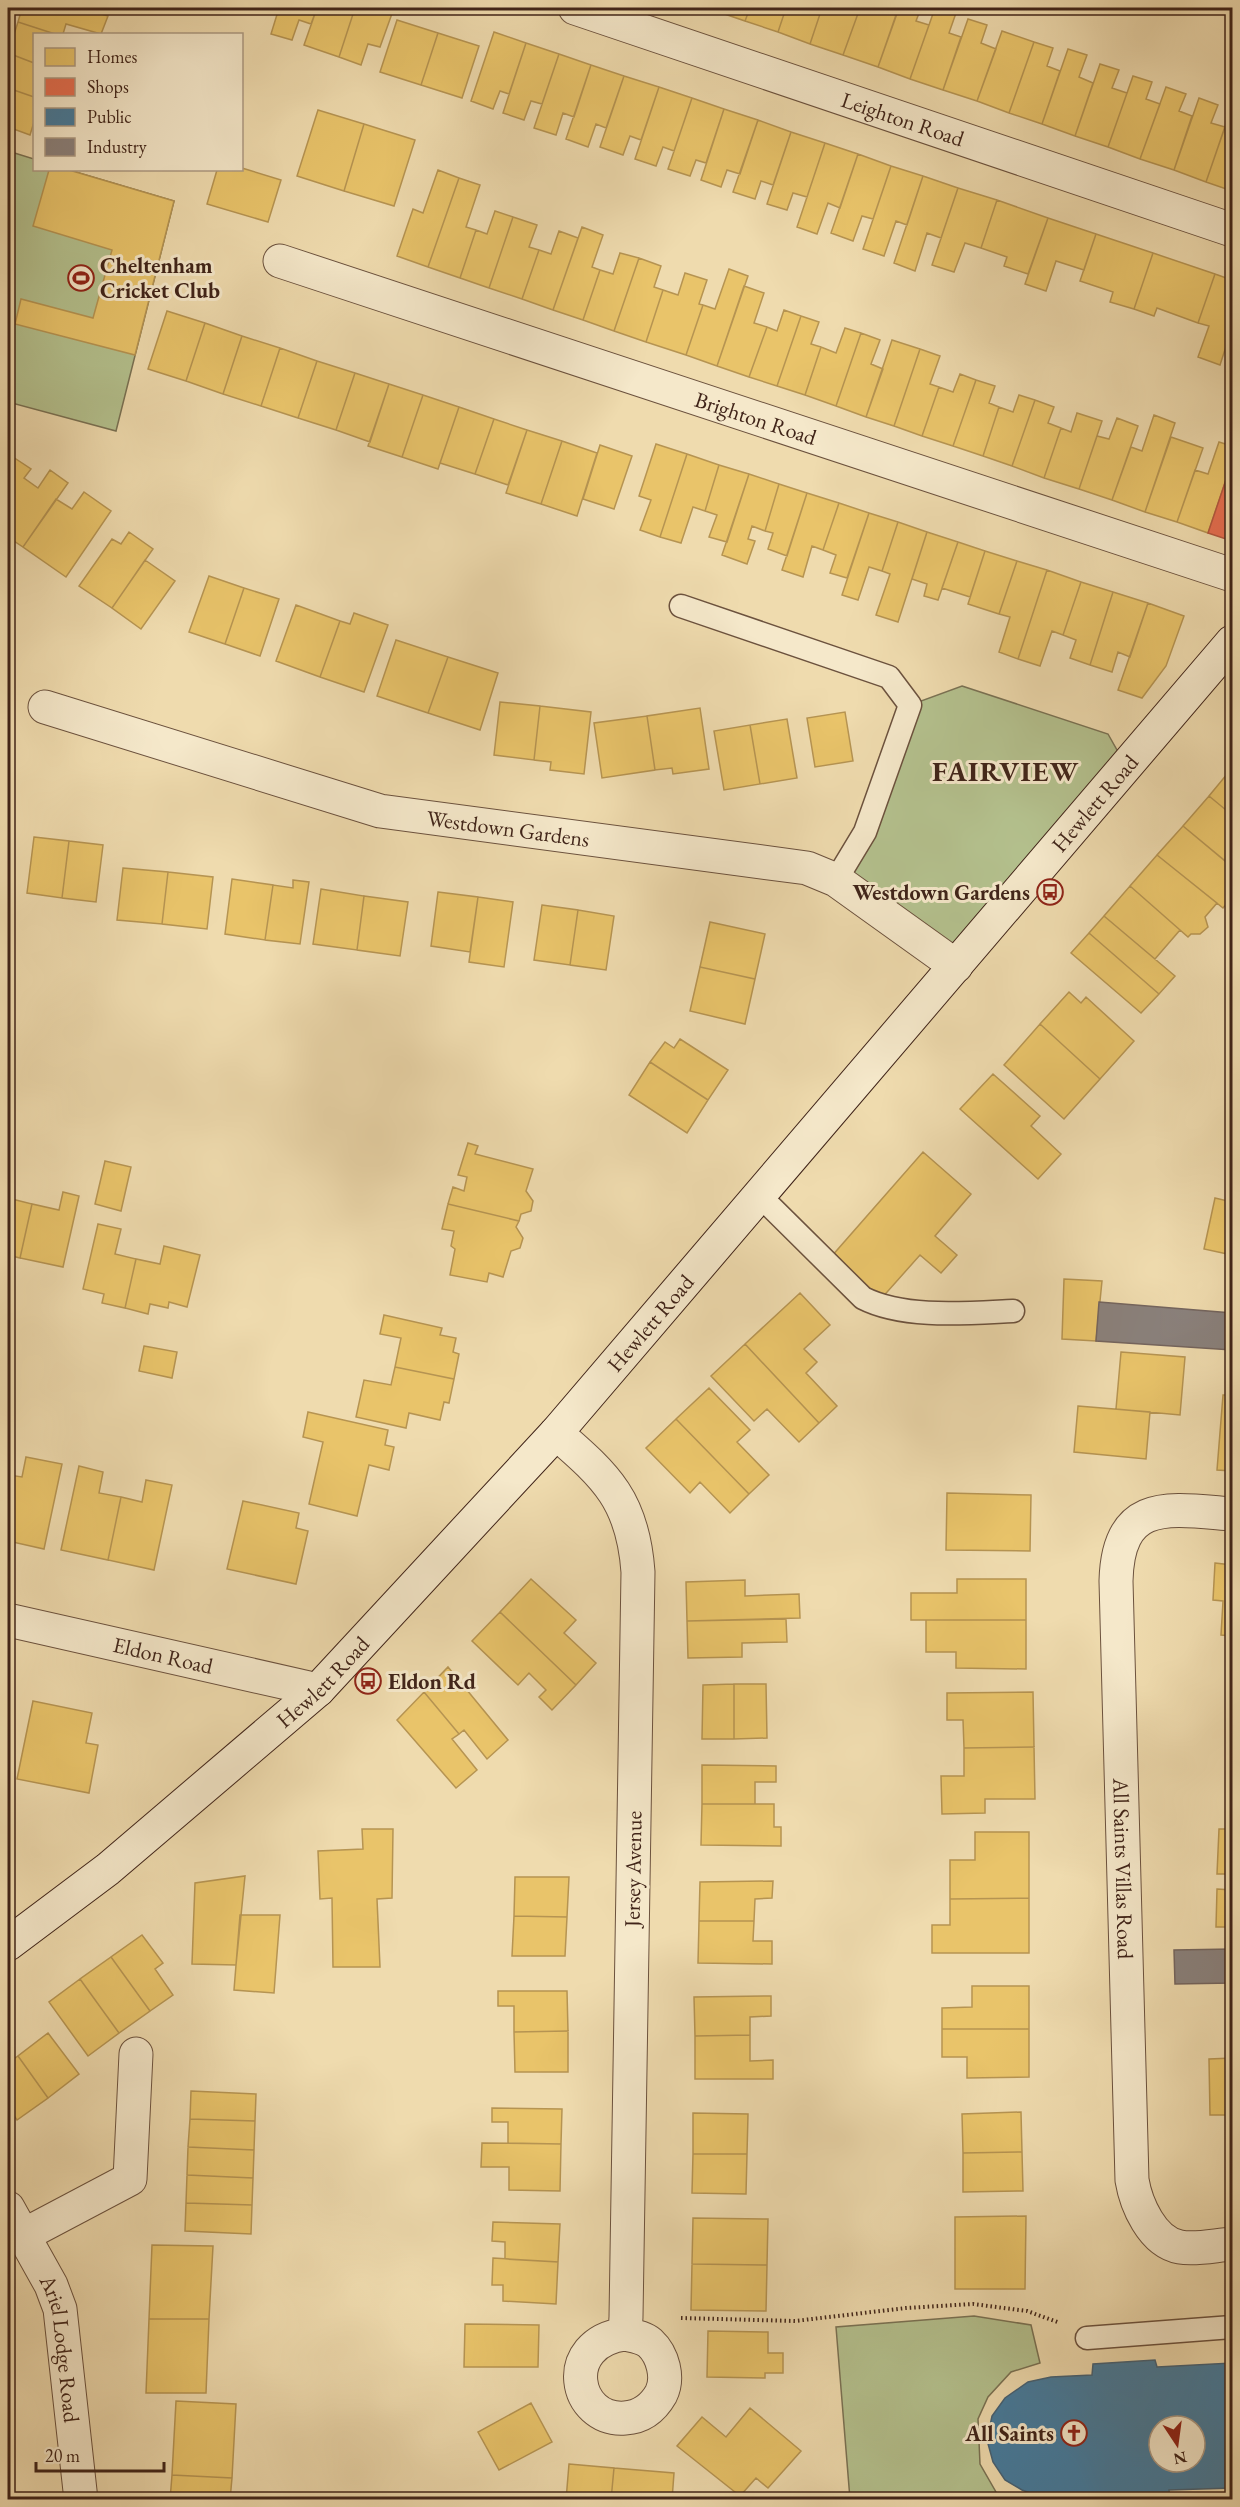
<svg xmlns="http://www.w3.org/2000/svg" width="1240" height="2507" font-family="'EB Garamond',serif">
<rect width="100%" height="100%" fill="#efdbae"/>
<filter id="stains"><feTurbulence type="fractalNoise" baseFrequency=".00333" numOctaves="4"/><feColorMatrix values="0 0 0 0 .2 0 0 0 0 .09 0 0 0 0 .02 0 0 0 .5 -.17"/></filter>
<radialGradient id="worn" r=".72"><stop offset=".6" stop-color="#630" stop-opacity="0"/><stop offset="1" stop-color="#630" stop-opacity=".3"/></radialGradient>
<path fill="#b4c18e" stroke="#7a7254" stroke-width="1.5" d="M8,151L34,159V170H69L174,201L116,431L8,402Z
M962,686L1108,734L1126,766L956,966L836,880L910,705Z
M974,2316L1031,2325L1040,2363L1011,2372L988,2397L978,2419L980,2464L1000,2499H850L836,2327Z"/>
<path fill="#e9c46a" stroke="#b69452" stroke-width="1.5" d="M22,8H82L108,16L101,34L66,24L63,34H55L18,22Z
M279,8H317L311,24L299,20L292,40L271,34Z
M317,8H355L339,57L304,45Z
M355,8H394L380,47L368,44L361,65L339,57Z
M714,8H750L745,21L713,10Z
M750,8H786L778,32L745,21Z
M786,8H822L810,44L778,32Z
M822,8H860L843,55L810,44Z
M860,8H883L882,10L896,15L878,67L843,55Z
M899,8H921L916,21L929,25L910,79L878,67Z
M935,8L956,13L949,33L961,37L943,90L910,79Z
M968,19L987,25L981,43L996,49L977,101L943,90Z
M397,20L438,33L421,85L380,72Z
M18,22L55,34H34V63L8,53Z
M1002,31L1034,42L1009,113L977,101Z
M494,32L526,43L509,94L500,91L493,109L471,101Z
M438,33L479,46L462,98L421,85Z
M1034,42L1053,48L1047,66L1060,71L1042,124L1009,113Z
M526,43L559,54L542,104L531,101L524,120L503,113Z
M1068,49L1087,55L1079,77L1093,83L1075,136L1042,124Z
M8,53L34,63V97L8,88Z
M559,54L591,65L574,117L563,113L556,135L534,128Z
M1100,64L1119,70L1112,88L1127,93L1108,147L1075,136Z
M591,65L624,76L606,128L596,124L588,147L566,139Z
M624,76L659,87L641,140L630,136L623,155L600,147Z
M1133,76L1152,82L1146,99L1160,104L1140,159L1108,147Z
M659,87L692,98L674,151L663,147L656,166L635,159Z
M1166,87L1186,94L1179,111L1192,116L1174,170L1140,159Z
M8,88L34,97V122L30,135L8,127Z
M692,98L724,109L706,163L696,160L690,176L668,169Z
M1199,98L1218,105L1211,123L1225,127L1206,182L1174,170Z
M724,109L758,120L740,174L727,170L721,187L701,180Z
M1231,109H1232V191L1206,182Z
M318,110L364,124L344,191L297,176Z
M758,120L791,132L773,185L761,181L755,199L733,192Z
M364,124L415,140L394,206L344,191Z
M791,132L825,143L807,197L793,193L787,210L767,204Z
M825,143L858,154L840,208L828,203L817,234L797,227Z
M858,154L891,166L873,219L862,216L853,241L831,233Z
M891,166L923,176L907,225L896,221L884,256L863,249Z
M242,168L281,180L268,222L207,204L217,170Z
M49,170H69L174,201L135,355L15,324L21,299L93,318L112,250L33,226Z
M438,170L459,178L428,267L397,256L413,209L423,213Z
M923,176L958,188L941,238L927,233L915,271L894,263Z
M459,178L480,185L466,227L476,230L460,278L428,267Z
M958,188L997,200L981,248L965,243L954,272L932,265Z
M997,200L1048,218L1028,274L1004,266L1007,257L981,248Z
M495,211L513,217L489,288L460,278L476,230L487,234Z
M513,217L537,225L529,247L539,250L522,299L489,288Z
M1048,218L1096,234L1084,270L1056,261L1046,291L1025,284Z
M582,227L603,235L592,267L600,270L583,320L553,310Z
M559,231L578,238L553,310L522,299L539,250L551,254Z
M1096,234L1153,253L1134,309L1110,302L1113,292L1080,281Z
M620,253L639,258L614,331L583,320L600,270L613,274Z
M1153,253L1215,274L1198,323L1157,308L1154,316L1134,309Z
M639,258L661,266L654,287L663,290L646,342L614,331Z
M729,269L748,276L717,366L686,355L703,305L715,309Z
M685,273L707,280L699,304L703,305L686,355L646,342L663,290L678,295Z
M1215,274L1232,280V328L1220,365L1198,357L1209,326L1198,323Z
M744,286L764,293L754,323L767,327L749,377L717,366Z
M784,310L801,316L777,386L749,377L767,327L777,331Z
M167,311L205,323L186,381L148,369Z
M801,316L819,322L811,344L821,347L805,395L777,386Z
M205,323L242,336L223,394L186,381Z
M845,328L861,333L836,406L805,395L821,347L836,353Z
M861,333L880,340L871,364L883,369L866,417L836,406Z
M242,336L280,348L261,406L223,394Z
M892,340L920,349L894,426L866,417Z
M280,348L317,361L298,418L261,406Z
M920,349L940,356L930,384L939,387L922,436L894,426Z
M317,361L355,373L336,430L298,418Z
M355,373L389,384L370,442L336,430Z
M960,374L976,380L953,446L922,436L939,387L953,392Z
M976,380L995,386L989,403L999,407L983,456L953,446Z
M389,384L423,395L402,457L368,446Z
M423,395L459,407L438,469L402,457Z
M1019,395L1035,400L1012,466L983,456L999,407L1013,412Z
M1035,400L1054,407L1048,423L1061,428L1044,478L1012,466Z
M459,407L494,419L475,474L440,463Z
M1077,413L1102,421L1079,489L1044,478L1061,428L1071,432Z
M1154,415L1175,423L1145,512L1112,500L1131,447L1142,451Z
M1117,418L1138,426L1112,500L1079,489L1097,436L1109,439Z
M494,419L527,430L508,485L475,474Z
M527,430L562,441L541,504L506,493Z
M1171,437L1203,448L1177,522L1145,512Z
M562,441L597,453L577,516L541,504Z
M1219,442L1232,446V462L1208,533L1177,522L1195,470L1208,474Z
M656,444L687,454L660,537L640,530L651,500L639,496Z
M600,445L632,456L614,509L583,499Z
M687,454L719,465L705,511L693,507L681,543L660,537Z
M13,457L31,469L24,478L38,488L50,470L68,483L23,547L8,537V507L12,500L8,497V466Z
M719,465L749,474L727,542L709,537L717,515L705,511Z
M749,474L779,484L765,531L752,526L748,539L755,541L747,564L722,555Z
M779,484L807,493L787,556L768,549L773,533L765,531Z
M84,492L111,511L66,577L23,547L56,499L72,509Z
M807,493L839,503L823,550L812,546L803,577L782,570Z
M839,503L869,513L847,578L830,573L836,555L823,550Z
M869,513L898,522L882,571L869,567L858,600L842,595Z
M898,522L927,532L898,622L876,615L890,574L882,571Z
M129,532L153,549L112,608L79,586L112,539L121,544Z
M927,532L958,542L938,600L924,596L927,584L912,579Z
M958,542L985,551L970,597L942,588Z
M985,551L1017,561L999,614L968,604Z
M145,560L175,581L141,629L112,608Z
M1017,561L1047,570L1018,659L999,652L1010,617L999,614Z
M1047,570L1081,582L1063,635L1052,631L1040,666L1018,659Z
M209,576L244,588L225,644L189,632Z
M1081,582L1113,592L1090,665L1070,658L1076,640L1063,635Z
M244,588L279,599L260,656L225,644Z
M1113,592L1148,603L1130,657L1118,652L1112,672L1090,665Z
M1148,603L1184,616L1166,666L1142,698L1118,690Z
M296,605L340,621L320,677L276,661Z
M354,613L388,625L364,692L320,677L340,621L350,624Z
M396,640L448,657L428,713L377,696Z
M448,657L498,673L480,730L428,713Z
M500,702L540,706L534,760L494,755Z
M540,706L591,712L584,774L550,770L551,762L534,760Z
M700,708L709,769L673,774L672,768L655,770L647,716Z
M845,712L853,761L815,767L807,718Z
M647,716L655,770L602,778L594,723Z
M787,719L797,778L760,784L750,725Z
M750,725L760,784L724,790L714,731Z
M1232,768V815L1209,796Z
M1209,796L1232,815V861L1229,864L1183,826Z
M1183,826L1232,867V897L1223,908L1157,855Z
M34,837L69,841L62,898L27,893Z
M69,841L103,845L96,902L62,898Z
M1157,855L1217,903L1205,917L1208,927L1200,934H1191L1188,937L1130,886Z
M123,868L168,872L162,924L117,920Z
M168,872L213,877L207,929L162,924Z
M232,879L273,885L265,940L225,934Z
M293,880L309,882L300,944L265,940L273,885L293,888Z
M1130,886L1180,930L1155,959L1104,916Z
M321,889L364,896L357,950L313,944Z
M438,892L478,897L470,952L431,946Z
M364,896L408,902L400,956L357,950Z
M478,897L513,902L504,967L469,962Z
M542,905L578,910L570,965L534,960Z
M578,910L614,916L606,970L570,965Z
M1104,916L1175,976L1159,994L1089,933Z
M710,922L765,934L755,979L700,967Z
M1089,933L1159,994L1141,1013L1071,953Z
M700,967L755,979L745,1024L690,1011Z
M1069,992L1081,1003L1086,997L1134,1041L1100,1079L1040,1024Z
M1040,1024L1100,1079L1064,1119L1004,1065Z
M680,1039L728,1070L708,1100L650,1062L665,1042L674,1048Z
M650,1062L708,1100L687,1133L629,1095Z
M993,1074L1040,1116L1031,1126L1061,1154L1038,1179L960,1109Z
M468,1143L478,1146L475,1154L533,1169L526,1191L533,1201L531,1211L521,1214L519,1221L448,1204L453,1187L464,1191L467,1177L458,1175Z
M923,1152L971,1194L935,1236L957,1255L941,1273L920,1255L880,1300L831,1257Z
M105,1161L131,1167L121,1211L95,1204Z
M63,1192L79,1196L63,1267L20,1258L32,1204L59,1210Z
M8,1198L32,1204L20,1258L8,1255Z
M1215,1198L1232,1202V1255L1204,1249Z
M448,1204L519,1221L516,1227L523,1238L520,1248L511,1251L503,1277L489,1273L487,1282L450,1275L455,1249L451,1246L454,1231L442,1229Z
M98,1224L121,1229L115,1254L136,1259L125,1308L102,1303L104,1294L83,1289Z
M164,1246L200,1255L187,1307L169,1302L168,1308L150,1304L148,1314L125,1308L136,1259L160,1264Z
M1064,1279L1102,1281L1096,1341L1062,1339Z
M800,1293L830,1325L804,1349L817,1362L806,1373L837,1406L819,1423L745,1344Z
M384,1315L442,1328L440,1335L456,1338L453,1352L459,1354L454,1379L395,1367L401,1338L380,1334Z
M745,1344L819,1423L799,1442L767,1409L754,1421L711,1376Z
M144,1346L177,1352L172,1378L139,1371Z
M1121,1352L1185,1357L1180,1415L1116,1409Z
M395,1367L454,1379L449,1403L444,1402L440,1420L409,1413L406,1428L356,1417L364,1380L391,1385Z
M709,1388L750,1430L737,1442L769,1475L749,1494L676,1419Z
M1223,1395H1232V1471L1217,1470Z
M1078,1406L1150,1412L1146,1459L1074,1452Z
M308,1412L388,1430L385,1445L394,1447L389,1470L369,1465L357,1516L309,1504L323,1442L303,1437Z
M676,1419L749,1494L730,1513L700,1482L690,1493L646,1448Z
M26,1457L62,1464L44,1549L8,1541L9,1475L22,1477Z
M79,1466L103,1472L99,1493L121,1497L108,1560L61,1550Z
M146,1480L172,1485L154,1570L108,1560L121,1497L142,1502Z
M947,1493L1031,1495L1030,1551L946,1550Z
M243,1501L299,1513L296,1528L308,1531L296,1584L227,1569Z
M1215,1563L1232,1565V1636L1221,1635L1223,1601L1213,1600Z
M531,1579L576,1620L564,1633L596,1663L576,1685L500,1612Z
M957,1579H1026V1620H911V1593H957Z
M745,1580V1596L799,1594L800,1618L687,1621L686,1582Z
M500,1612L576,1685L552,1710L539,1697L546,1690L529,1673L518,1685L472,1641Z
M786,1619L787,1642L742,1643V1657L688,1658L687,1621Z
M926,1620H1026V1669L956,1668V1652H926Z
M448,1667L508,1740L487,1759L464,1730L459,1734L424,1692Z
M734,1684H766L767,1738L734,1739Z
M734,1684V1739H702L703,1685Z
M424,1692L459,1734L452,1739L477,1770L456,1788L397,1720Z
M1033,1692L1034,1747L964,1748L963,1720H947V1693Z
M33,1701L92,1713L86,1743L98,1745L89,1793L17,1779Z
M1034,1747L1035,1799H985V1813L942,1814L941,1776H964V1748Z
M702,1765L776,1766V1782H755V1804H702Z
M702,1804H774V1827H781V1846L701,1845Z
M362,1829H393L392,1898L377,1899L380,1967H333L332,1898L320,1899L318,1851L363,1849Z
M1219,1829H1232V1874H1217Z
M975,1832H1029V1898L950,1899V1860H975Z
M245,1876L236,1965L192,1964L195,1883Z
M515,1877H569L567,1917L514,1916Z
M773,1881L772,1898L755,1899L754,1921H699L700,1882Z
M1217,1889L1232,1890V1927H1216Z
M1029,1898V1953H932V1925H950V1899Z
M240,1915H280L274,1993L234,1990Z
M514,1916L567,1917L565,1956H512Z
M699,1921H754L753,1941H772V1964L698,1963Z
M142,1935L163,1963L155,1969L173,1995L150,2011L111,1957Z
M111,1957L150,2011L119,2033L80,1979Z
M80,1979L119,2033L88,2056L49,2002Z
M972,1986H1029V2029H942V2008L972,2007Z
M498,1991H567L568,2031L514,2032V2006H498Z
M771,1996V2016L750,2017V2035L695,2036L694,1997Z
M942,2029H1029V2077L967,2078V2057H942Z
M568,2031V2072H515L514,2032Z
M48,2033L79,2074L48,2098L18,2056Z
M750,2035V2061L773,2060V2079H695V2036Z
M18,2056L48,2098L17,2120L8,2107V2063Z
M1232,2058V2115H1210L1209,2059Z
M191,2091L256,2094L255,2121L190,2119Z
M492,2108L562,2109L561,2144L508,2143V2122H492Z
M1021,2112L1022,2152L963,2153L962,2114Z
M693,2113L748,2114L747,2154H693Z
M190,2119L255,2121L254,2150L188,2147Z
M482,2143L561,2144L560,2191L509,2190V2167H481Z
M188,2147L254,2150L253,2178L187,2175Z
M1022,2152L1023,2191L963,2192V2153Z
M693,2154H747L746,2194L692,2193Z
M187,2175L253,2178L252,2205L186,2203Z
M186,2203L252,2205L251,2234L185,2231Z
M1026,2216L1025,2289H955V2217Z
M693,2218L768,2219L767,2265L692,2264Z
M493,2222L560,2224L558,2262L505,2259V2242L492,2241Z
M152,2245L213,2246L209,2319H149Z
M493,2258L558,2262L556,2304L503,2301V2285H492Z
M692,2264L767,2265L766,2311L691,2310Z
M149,2319H209L206,2393H146Z
M465,2324L539,2325L538,2367H464Z
M708,2331L768,2332V2353H783V2373H765V2378L707,2377Z
M176,2401L236,2404L232,2478L172,2475Z
M531,2403L552,2442L499,2470L478,2432Z
M750,2408L801,2451L768,2488L756,2478L740,2496L677,2446L702,2417L726,2437Z
M569,2464L614,2468L611,2500H566Z
M614,2468L674,2473L672,2500H611Z
M172,2475L232,2478L230,2500H170Z"/>
<path fill="#e76f51" stroke="#b55840" stroke-width="1.5" d="M1232,462V541L1208,533Z"/>
<path fill="#457b9d" stroke="#446175" stroke-width="1.5" fill-rule="evenodd" d="M1155,2360L1157,2367L1232,2363V2488L1169,2490L1170,2500H1041V2497L1022,2490L1005,2480L993,2462L987,2440L992,2416L1005,2398L1028,2382L1051,2377L1092,2375L1093,2364ZM1159,2426H1195V2462H1159Z"/>
<path fill="#8a817c" stroke="#74655e" stroke-width="1.5" d="M1099,1302L1232,1313V1350L1096,1341Z
M1232,1949V1983L1175,1984L1174,1950Z"/>
<g fill="none" stroke-linecap="round" stroke-linejoin="round">
<g stroke="#6c523e" stroke-width="25">
<path id="lane" d="M681,606L889,677L910,705L865,832L836,880
M760,1196L863,1298C904,1319 968,1313 1013,1311
M1087,2338L1232,2327"/>
</g>
<g stroke="#6c523e" stroke-width="35">
<g id="street">
<path id="s1" d="M575,8L1232,230"/>
<path id="s2" d="M280,261L1232,575"/>
<path id="s3" d="M45,707L380,811L807,868L836,880L956,966"/>
<path d="M556,1433C607,1477 633,1501 638,1572L626,2317L625,2334C558,2343 574,2422 625,2418C642,2417 653,2408 661,2394C669,2378 663,2355 650,2343C643,2337 633,2336 625,2334"/>
<path id="s4" d="M1232,1514C1170,1509 1118,1497 1116,1581L1132,2180C1136,2204 1152,2242 1180,2247C1196,2250 1216,2245 1232,2244"/>
<path id="s5" d="M8,1620L318,1690"/>
<path id="s6" d="M8,2208L51,2285L60,2309L81,2500"/>
<path d="M24,2235L130,2179L136,2054"/>
</g>
</g>
<g stroke="#402419" stroke-width="35">
<g id="secondary">
<path id="s7" d="M8,1944L108,1869L318,1690L556,1433L1232,642"/>
</g>
</g>
<path stroke="#402419" stroke-width="4" stroke-dasharray="1.5 3" stroke-linecap="butt" d="M8,290L10,298L8,311
M681,2318L795,2321L906,2308L973,2304L1027,2311L1060,2323"/>
<use href="#lane" stroke="#f5e8ca" stroke-width="22"/>
<use href="#street" stroke="#f5e8ca" stroke-width="33"/>
<use href="#secondary" stroke="#f5e8ca" stroke-width="33"/>
</g>
<defs>
<g id="stadium-ring" transform="scale(1.35)"><circle r="9.5" fill="#f5e8ca" stroke="#8f2418" stroke-width="1.5"/><path d="M0-5a6.5 5 0 1 0 0 10a6.5 5 0 1 0 0-10ZM-3.5-1.8h7v3.6h-7Z" fill="#8f2418"/></g>
<g id="bus-ring" transform="scale(1.35)"><circle r="9.5" fill="#f5e8ca" stroke="#8f2418" stroke-width="1.5"/><path d="M-5-6H5V4H4V6H2V4H-2V6H-4V4H-5ZM-3.5-4V0h7V-4ZM-3.5 1.2v1.5H-2V1.2ZM2 1.2v1.5H3.5V1.2Z" fill="#8f2418"/></g>
<g id="church-ring" transform="scale(1.35)"><circle r="9.5" fill="#f5e8ca" stroke="#8f2418" stroke-width="1.5"/><path d="M-1.2-6h2.4v3.5h3.3v2.4h-3.3V6h-2.4V-.1h-3.3v-2.4h3.3Z" fill="#8f2418"/></g>
</defs>
<g fill-rule="evenodd">
<use href="#stadium-ring" x="81" y="278"/>
<use href="#bus-ring" x="1050" y="892"/>
<use href="#bus-ring" x="368" y="1681"/>
<use href="#church-ring" x="1074" y="2433"/>
</g>
<g text-anchor="middle" dominant-baseline="central" stroke-width="6" stroke-linejoin="round" paint-order="stroke">
<g font-size="22" fill="#402419" stroke="#f5e8ca">
<text stroke="none"><textPath href="#s1" startOffset="346">Leighton Road</textPath></text>
<text stroke="none"><textPath href="#s2" startOffset="501">Brighton Road</textPath></text>
<text stroke="none"><textPath href="#s7" startOffset="1580">Hewlett Road</textPath></text>
<text stroke="none"><textPath href="#s3" startOffset="480">Westdown Gardens</textPath></text>
<text stroke="none"><textPath href="#s7" startOffset="896">Hewlett Road</textPath></text>
<text stroke="none"><textPath href="#s5" startOffset="159">Eldon Road</textPath></text>
<text stroke="none"><textPath href="#s7" startOffset="410">Hewlett Road</textPath></text>
<text stroke="none"><textPath href="#s4" startOffset="450">All Saints Villas Road</textPath></text>
<text transform="translate(633 1869) rotate(-89)">Jersey Avenue</text>
<text stroke="none"><textPath href="#s6" startOffset="153">Ariel Lodge Road</textPath></text>
</g>
<g font-size="22" font-weight="bold" fill="#402419" stroke="#f5e8ca" text-anchor="start">
<text x="100" y="265">Cheltenham<tspan x="100" dy="25">Cricket Club</tspan></text>
<text x="1030" y="892" text-anchor="end">Westdown Gardens</text>
<text x="388" y="1681">Eldon Rd</text>
<text x="1054" y="2433" text-anchor="end">All Saints</text>
</g>
<g font-size="28" font-weight="bold" letter-spacing="1.5" fill="#402419" stroke="#f5e8ca">
<text x="1006" y="771">FAIRVIEW</text>
</g>
</g>
<rect width="1240" height="2507" fill="none" stroke="#efdbae" stroke-width="30"/>
<rect x="9" y="9" width="1222" height="2489" fill="none" stroke="#402419" stroke-width="3"/>
<rect x="15" y="15" width="1210" height="2477" fill="none" stroke="#402419" stroke-width="1.5"/>
<rect x="33" y="33" width="210" height="138" fill="#f5e8ca" stroke="#ad9a83" stroke-width="1.5"/>
<rect x="45" y="48" width="30" height="18" fill="#e9c46a" stroke="#ad9a83" stroke-width="1.5"/>
<text x="87" y="63" font-size="18" fill="#402419">Homes</text>
<rect x="45" y="78" width="30" height="18" fill="#e76f51" stroke="#ad9a83" stroke-width="1.5"/>
<text x="87" y="93" font-size="18" fill="#402419">Shops</text>
<rect x="45" y="108" width="30" height="18" fill="#457b9d" stroke="#ad9a83" stroke-width="1.5"/>
<text x="87" y="123" font-size="18" fill="#402419">Public</text>
<rect x="45" y="138" width="30" height="18" fill="#8a817c" stroke="#ad9a83" stroke-width="1.5"/>
<text x="87" y="153" font-size="18" fill="#402419">Industry</text>
<g transform="translate(1177 2444) rotate(167)"><circle r="28" fill="#f5e8ca" stroke="#ad9a83" stroke-width="1.5"/>
<path d="M0-4.5L10 22L0 15L-10 22Z" fill="#8f2418"/>
<text y="-9" font-size="16" font-weight="bold" text-anchor="middle" fill="#402419">N</text>
</g>
<path d="M36 2462v9h128v-9" fill="none" stroke="#402419" stroke-width="3"/>
<text x="45" y="2462" font-size="18" fill="#402419" stroke="#f5e8ca" stroke-width="4.5" paint-order="stroke">20 m</text>
<rect width="100%" height="100%" filter="url(#stains)"/>
<rect width="100%" height="100%" fill="url(#worn)"/>
</svg>
